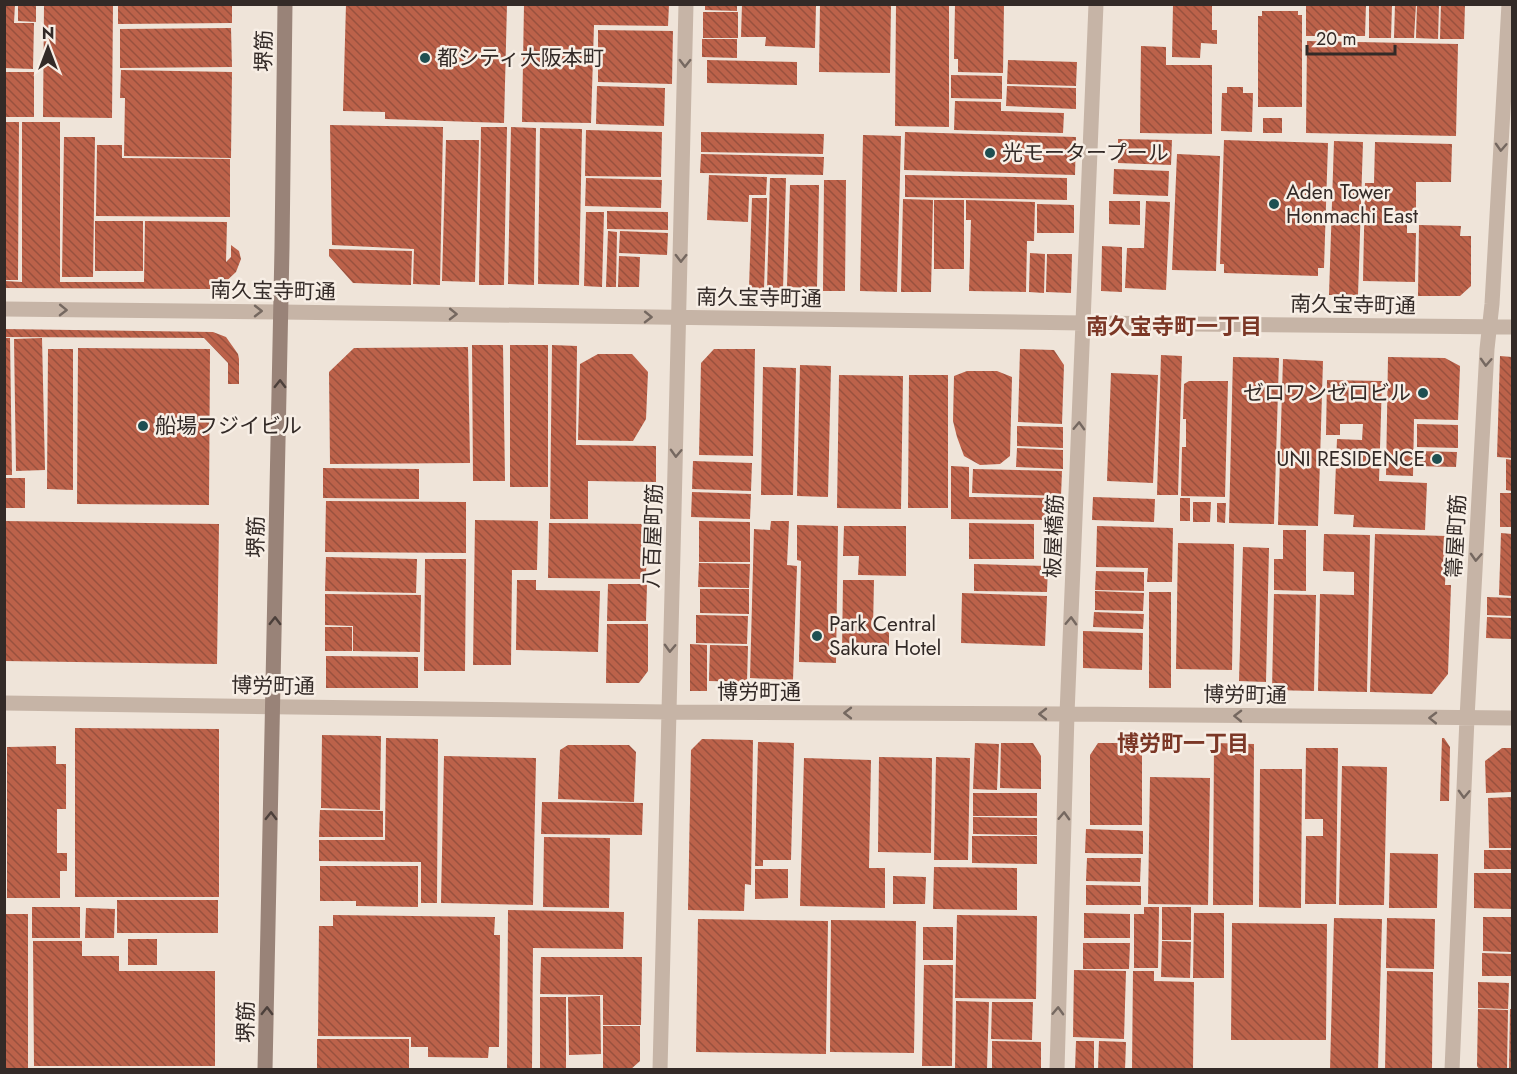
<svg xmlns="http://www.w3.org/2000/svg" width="1517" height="1074" font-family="Jost,'Noto Sans JP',sans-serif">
<defs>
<pattern id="building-back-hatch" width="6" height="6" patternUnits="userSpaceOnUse" patternTransform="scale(1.5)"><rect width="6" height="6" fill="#bc624a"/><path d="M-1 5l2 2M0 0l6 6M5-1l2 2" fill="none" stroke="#99513e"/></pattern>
</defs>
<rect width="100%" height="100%" fill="#efe4d9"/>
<path fill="url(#building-back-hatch)" d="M4,4H15L14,23H34L33,69L4,68Z
M18,4H36V22L18,21Z
M44,4H113L112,118L43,117Z
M118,4H232V23L118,24Z
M346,4H507L504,123L385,119V112L343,111Z
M524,4H669L668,26L594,25L591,123L522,122Z
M705,4H737V11L705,10Z
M742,4H816L815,48L765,46L766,37H741Z
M820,4H891L890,73L819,72Z
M896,4H949V127L895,126Z
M955,4H1004L1003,73L958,72V59H954Z
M1173,4H1212V30H1217V44L1201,43L1200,58L1172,57Z
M1306,4H1366L1365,36H1306Z
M1395,4H1416L1414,38H1394Z
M1417,4H1439L1438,39L1416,38Z
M1441,4H1465L1464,39H1440Z
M1369,5H1392L1391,38H1369Z
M1262,11H1298V15H1302V107H1258V16H1262Z
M703,12H738V38H703Z
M231,28L232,67L120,68V29Z
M598,30L673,31L672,84L598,82Z
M702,39H737V58L702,57Z
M1307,41L1458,44L1456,136L1306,133Z
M1141,46L1166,47V65H1212V134L1140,133Z
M707,60L797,62V85L707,83Z
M1008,60L1077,62L1076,86L1007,84Z
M121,70L232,72L231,158L124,156L125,98H120Z
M4,72H34V117H4Z
M951,75L1002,76V99L951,98Z
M597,86L665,88L664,126L596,124Z
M1007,86L1076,88V109L1006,106Z
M1227,87H1243V93H1253L1252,132L1221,131L1222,93H1227Z
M955,101L1001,102V111L1064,113L1063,133L954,130Z
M1263,118H1282V133H1263Z
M4,122H19L18,280H4Z
M22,122H60V282H144L145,221L227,222L226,262L231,257V245L239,251L241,259L236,272L221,286L210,289L5,288V281L22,282Z
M330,125L443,127L440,285L413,284L414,249L332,245Z
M481,127H507L504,285H479Z
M511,127L536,128L534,285L508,284Z
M540,128L582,129L579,285L538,284Z
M586,130L662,132L661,177L585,176Z
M701,132L824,134L823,154L701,152Z
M905,132L1076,137L1075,175L904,170Z
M863,135L901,136L897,292L860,291Z
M64,137H95L93,277H62Z
M1118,139L1172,140L1171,165L1118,163Z
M446,140H479L475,282L442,281Z
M1224,140L1328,143L1324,268H1318V276L1224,273V264H1220Z
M1334,141L1363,142L1358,295H1329Z
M1375,142L1452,144L1451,182H1416V217L1389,216V223H1407V233H1416L1415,282L1363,281L1365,183H1374Z
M97,145H122V158L230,159V217L96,216Z
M701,154L824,157L823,175L700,173Z
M1177,154L1220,156L1216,271L1172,270Z
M1114,169L1169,171L1168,196L1113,194Z
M709,175L767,177L766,195H749L748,222L707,220Z
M905,175L1067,178V200L905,197Z
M586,178L662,180L661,208L585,206Z
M770,178H786L783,290L767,289Z
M824,180H846L845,291H823Z
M790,185H819L817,288L787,287Z
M752,198H767L764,289L749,288Z
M903,199L933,200L931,292H901Z
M934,200H964V269H934Z
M966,200L1035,202L1034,241H1027L1026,292L969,291L971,220H966Z
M1109,201H1140V225L1109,224Z
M1146,201L1170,202L1166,290L1125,288L1127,248H1144Z
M1037,204L1074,205V233H1037Z
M607,211L668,212V230L607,229Z
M586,212H604L602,287L584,286Z
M95,221H143V271H95Z
M1419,225L1461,226L1460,236H1471V286L1460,296H1418Z
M608,231L617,232L616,287H606Z
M620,231L668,233L667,255L619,253Z
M1102,246L1122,247V292L1101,291Z
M329,249L412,251L411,285L353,283L329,256Z
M1030,253L1045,254L1044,293L1029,292Z
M1047,254H1072L1071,293L1046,292Z
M619,256L640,257L639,287H618Z
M4,329L213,332L226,337L238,354L239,359V384H228V363L204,338L4,337Z
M4,338H10L12,475H4Z
M42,338L45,470L16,471L14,339Z
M472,345H503L505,481H473Z
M510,345H548V487H510Z
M552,345L577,346L576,445L656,446V482L588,481V519H550Z
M468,347L470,463L330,464L329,372L354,348Z
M78,348L210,349L209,505L77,504Z
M48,349H73V490L47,489Z
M714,349H755L753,456L699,455L701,363Z
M1020,349L1054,350L1064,365L1062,424L1018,422Z
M598,354H632L648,372L646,419L633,441L578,440L580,364Z
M1161,355L1182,356L1178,495H1157Z
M1500,356L1512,357V458L1497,457Z
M1233,357L1279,358L1274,524L1229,523Z
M1388,357L1445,358L1460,366L1458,420L1414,419L1413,476L1386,475Z
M1283,359L1323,361L1318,526L1278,525Z
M800,365L831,366L828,497L797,496Z
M763,367L796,368L793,495H761Z
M967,371H997L1012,377L1010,456L1000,464L980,465L964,456L957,437L953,421L954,376Z
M1111,373L1158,375L1153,483L1107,481Z
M839,375L903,376L901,509L837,508Z
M909,375H948V508H908Z
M1327,380L1382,381L1379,481L1427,483L1425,530L1353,527L1354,515L1334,514L1337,439L1362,440L1363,424H1340V435H1326Z
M1189,381H1228L1225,497L1181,496L1182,447H1186V419H1183L1184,384Z
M1417,424L1458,425V448L1417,447Z
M1017,426L1063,427V448L1017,446Z
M1017,448L1063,450V469L1016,467Z
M1417,451L1457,452L1456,467L1416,466Z
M1506,459L1512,460V491L1506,490Z
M693,461L752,463L751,491L692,489Z
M951,466L969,467V497L1055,498V520L951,519Z
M323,468L419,469V499L323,498Z
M973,469L1062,471L1061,496L972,493Z
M4,478H25V508H4Z
M692,492L751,494L750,519L691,517Z
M1500,493H1512V527H1500Z
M1093,497L1155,499L1154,522L1092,520Z
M1180,498H1190V521H1180Z
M326,501L466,502V553L325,552Z
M1193,502H1211L1210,522H1193Z
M1217,503H1226L1225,523L1217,522Z
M475,520L538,521L537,570H512L511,665H473Z
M4,521L219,524L217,664L4,661Z
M699,521L750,522V562H699Z
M771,521H789L787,565L797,566L793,680L750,678L754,529L770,530Z
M549,523L647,524L646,579L548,578Z
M969,523L1034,524V559H969Z
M797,525L838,526L836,663L799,662L801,561L797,560Z
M844,526H906V576L858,575L859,556H843Z
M1097,526L1173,528L1172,582H1147L1148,568L1096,567Z
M1283,530H1306V591L1274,590V559H1283Z
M1501,533L1512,534V596L1499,595Z
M1324,534L1370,535L1367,692L1318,691L1320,594L1354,595V572L1323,571Z
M1375,534L1447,536L1445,585H1451L1448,674L1432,694L1370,692Z
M1178,543L1234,544L1232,670L1176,669Z
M1243,547L1269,548L1266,682L1239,681Z
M326,557L417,559L416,593L325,591Z
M425,559H466L465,671H424Z
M699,563L750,564L749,588L698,587Z
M974,564L1048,566L1047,592L974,591Z
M1096,571L1144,572V591L1095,590Z
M517,580H536V590L600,591L598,652L516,650Z
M843,580H874L873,628L889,629V654L842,653Z
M608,584H647L646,621H607Z
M700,589H749V614L700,613Z
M1095,591L1144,593L1143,611L1095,610Z
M1149,592H1171V688H1149Z
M962,593L1047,596L1045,646L961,643Z
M325,594L421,595L420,652L353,651V626L325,625Z
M1274,594L1316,595L1314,691L1272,690Z
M1487,597L1512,598V616L1487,615Z
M1094,612L1144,614L1143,629L1093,627Z
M696,615L748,616L747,644L696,643Z
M1487,617L1512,618V639L1486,638Z
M607,624H648V671L639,683H606Z
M325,627H352V651H325Z
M1083,631L1143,633L1142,670L1083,668Z
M690,644L707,645V691H690Z
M710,645L748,646L747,682L709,681Z
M326,656L418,657V688H326Z
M75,728L219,729V897H75Z
M322,735L381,736L380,810L321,808Z
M386,738L438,739L437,903H421V862L319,861V840H385Z
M1442,738H1444L1450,747L1449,801H1440Z
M702,739L753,740L751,885L745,884L744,911L688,910L691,750Z
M758,742L794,743L791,860H763V866H755Z
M975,743L999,744L997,790L973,789Z
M1001,743H1033L1041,756V789L1000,788Z
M1098,743H1142V825H1090V755Z
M1214,743L1254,744L1253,905H1213Z
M568,745H629L636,752L634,802L558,799L560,750Z
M56,746V764H66V809H57V853H67V871H60V898H7V747Z
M1306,748H1338L1336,904H1305L1306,836H1323V819H1305Z
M1502,748H1512V792L1486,793L1485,761Z
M444,756L536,758L533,905L441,903Z
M879,757L932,758L931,853L878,852Z
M936,757L970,758L968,860H934Z
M804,758L871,760L869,868H885V908L800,906Z
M1342,766L1387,767L1384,905H1339Z
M1260,769H1302L1301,908L1259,907Z
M1150,777L1210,778L1208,905L1148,904Z
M973,793H1037V816H973Z
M1512,797V848H1489L1488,798Z
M542,802L643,803L642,835L541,834Z
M320,810L383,811V837H319Z
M973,817L1037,818V835L973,834Z
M1086,829L1143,831V854L1085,853Z
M972,836H1037V864L972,863Z
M544,837L610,838L609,908L543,907Z
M1484,850H1512V869H1484Z
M1390,853L1438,854L1437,908H1389Z
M1087,858H1141L1140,882L1086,881Z
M320,866H418V907L356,906V901H320Z
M934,867L1017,868V910L933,909Z
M755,869H788V898L755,899Z
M1474,873H1512V909L1474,908Z
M893,876L926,877L925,904H893Z
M1086,885L1141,886V905H1086Z
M117,900H218V933H117Z
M32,907H80V938H32Z
M1144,907H1159L1158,968H1134V914H1144Z
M1162,907H1191V940H1162Z
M86,908L115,909L114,938H85Z
M508,910L624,912L623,949L533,948L532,1070H507Z
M1084,913L1130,914V938H1084Z
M1194,913H1224V978H1193Z
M4,914H28V1070H4Z
M333,915L495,917L494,935H500L499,1047H489L488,1058L428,1057V1047H411V1037L318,1036L319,926H333Z
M957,915L1037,916L1036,999L955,998Z
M1483,917H1512V952L1483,951Z
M1334,918L1382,919L1378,1070H1330Z
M1387,918L1435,919L1434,969L1386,968Z
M698,919L828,921L826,1054L696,1052Z
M831,920L916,921L914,1053L830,1052Z
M1232,923L1327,924L1326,1040H1231Z
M923,927H953V960H923Z
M128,939H157V965H128Z
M33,941H82V956H119V971H215V1066H34Z
M1162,941L1191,942L1190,978L1161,977Z
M1083,943H1130L1129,969H1083Z
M1482,953L1512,954V976H1482Z
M541,957H642L641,1025H603V995L540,994Z
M924,965H953L952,1066H922Z
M1074,970L1126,971L1124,1039L1073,1037Z
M1133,971H1154V981L1194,982L1193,1070H1132Z
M1387,971L1433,972L1432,1070H1385Z
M1478,982L1509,983L1508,1009L1478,1008Z
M600,996L601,1054L569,1055L568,997Z
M540,997H566V1070H540Z
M956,1001L989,1002L987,1070L955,1069Z
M992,1002H1033L1032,1040L991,1039Z
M1478,1009L1508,1010L1507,1070H1480L1477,1066Z
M1510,1009H1512V1070H1509Z
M603,1026H640V1061L630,1070H603Z
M317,1039H409V1070H317Z
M992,1041L1041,1042V1070H992Z
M1076,1041H1094V1070H1075Z
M1099,1041L1126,1042L1125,1070H1098Z"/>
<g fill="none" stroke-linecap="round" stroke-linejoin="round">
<path stroke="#c6b4a6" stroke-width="15" d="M4,309L281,312L1084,323L1512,327
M4,703L668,712L1067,714L1512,718
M660,1070C668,714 679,360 686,4
M1057,1070L1067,714L1096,4
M1452,1070L1467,718L1487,349L1492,304L1509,4"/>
<path stroke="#998378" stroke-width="15" d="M265,1070L282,248L285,4"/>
</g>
<defs><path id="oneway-chevron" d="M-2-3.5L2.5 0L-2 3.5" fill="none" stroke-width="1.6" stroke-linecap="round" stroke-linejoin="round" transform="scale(1.5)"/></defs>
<g stroke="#756860">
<use href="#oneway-chevron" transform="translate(685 63) rotate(91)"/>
<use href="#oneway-chevron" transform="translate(1501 147) rotate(93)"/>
<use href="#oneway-chevron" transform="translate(681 258) rotate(91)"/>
<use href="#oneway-chevron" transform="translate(63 310) rotate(1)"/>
<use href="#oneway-chevron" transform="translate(258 311)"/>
<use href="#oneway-chevron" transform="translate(453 314) rotate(1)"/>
<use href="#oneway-chevron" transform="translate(648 317) rotate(1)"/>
<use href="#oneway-chevron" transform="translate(1486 362) rotate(93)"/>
<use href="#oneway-chevron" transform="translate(1079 426) rotate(-88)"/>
<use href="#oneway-chevron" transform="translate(676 453) rotate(92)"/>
<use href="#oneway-chevron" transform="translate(1476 557) rotate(93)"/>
<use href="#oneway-chevron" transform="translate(1071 621) rotate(-88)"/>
<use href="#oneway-chevron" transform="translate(670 648) rotate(92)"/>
<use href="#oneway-chevron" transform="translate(848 713) rotate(-180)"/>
<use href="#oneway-chevron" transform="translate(1043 714) rotate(-180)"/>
<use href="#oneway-chevron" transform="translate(1238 716) rotate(-179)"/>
<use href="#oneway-chevron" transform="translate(1433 718) rotate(-179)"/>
<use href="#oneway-chevron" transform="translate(1464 794) rotate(92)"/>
<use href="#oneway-chevron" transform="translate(1064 816) rotate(-88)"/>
<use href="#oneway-chevron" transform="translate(1058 1011) rotate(-88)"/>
</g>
<g stroke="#4c403b">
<use href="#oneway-chevron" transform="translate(280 384) rotate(-89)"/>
<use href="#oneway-chevron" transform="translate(275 621) rotate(-89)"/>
<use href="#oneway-chevron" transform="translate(271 816) rotate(-89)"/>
<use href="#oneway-chevron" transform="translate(267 1011) rotate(-89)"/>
</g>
<g fill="#1f4f51" stroke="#f7eee5" stroke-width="2">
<circle cx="425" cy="58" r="6"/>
<circle cx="990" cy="153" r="6"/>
<circle cx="1274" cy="204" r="6"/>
<circle cx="1423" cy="393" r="6"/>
<circle cx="143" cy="426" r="6"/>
<circle cx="1437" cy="459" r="6"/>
<circle cx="817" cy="636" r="6"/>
</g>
<g text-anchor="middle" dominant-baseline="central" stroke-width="5" stroke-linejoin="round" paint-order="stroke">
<g font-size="21" fill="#332a27" stroke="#f7eee5">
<text transform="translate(264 51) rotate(-89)">堺筋</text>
<text transform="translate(273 291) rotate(1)">南久宝寺町通</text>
<text transform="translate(759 298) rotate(1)">南久宝寺町通</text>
<text transform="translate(1353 305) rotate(1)">南久宝寺町通</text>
<text transform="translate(653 536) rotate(-88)">八百屋町筋</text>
<text transform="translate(1054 536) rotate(-88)">板屋橋筋</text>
<text transform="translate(1456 536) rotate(-87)">箒屋町筋</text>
<text transform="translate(256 537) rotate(-89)">堺筋</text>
<text transform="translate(273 686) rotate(1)">博労町通</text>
<text x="759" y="692">博労町通</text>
<text transform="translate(1245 695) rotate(1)">博労町通</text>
<text transform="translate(246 1022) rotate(-89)">堺筋</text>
</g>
<g font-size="21" fill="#332a27" stroke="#f7eee5" text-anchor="start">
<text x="437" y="58">都シティ大阪本町</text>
<text x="1002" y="153">光モータープール</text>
<text x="1286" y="192">Aden Tower<tspan x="1286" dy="24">Honmachi East</tspan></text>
<text x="1411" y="393" text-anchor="end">ゼロワンゼロビル</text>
<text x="155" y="426">船場フジイビル</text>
<text x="1425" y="459" text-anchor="end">UNI RESIDENCE</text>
<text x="829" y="624">Park Central<tspan x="829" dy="24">Sakura Hotel</tspan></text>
</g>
<g font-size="22" font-weight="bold" fill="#7b3726" stroke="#f7eee5">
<text x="1174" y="326">南久宝寺町一丁目</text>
<text x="1183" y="743">博労町一丁目</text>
</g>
</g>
<rect width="1517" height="1074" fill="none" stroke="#332a27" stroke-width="12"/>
<g transform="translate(48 48)" stroke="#f7eee5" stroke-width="4.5" paint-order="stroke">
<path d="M0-4.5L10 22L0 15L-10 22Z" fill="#332a27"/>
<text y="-9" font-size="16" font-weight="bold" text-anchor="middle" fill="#332a27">N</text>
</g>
<path d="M1307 45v9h88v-9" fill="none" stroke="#332a27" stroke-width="3"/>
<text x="1316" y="45" font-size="18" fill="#332a27" stroke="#f7eee5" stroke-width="4.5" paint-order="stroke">20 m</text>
</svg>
